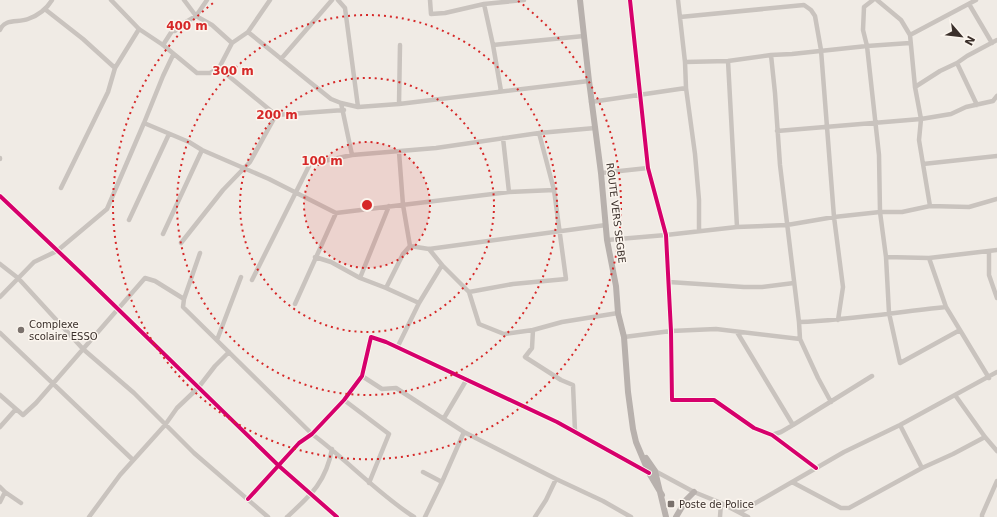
<svg xmlns="http://www.w3.org/2000/svg" width="997" height="517" font-family="'DejaVu Sans',sans-serif">
<rect width="100%" height="100%" fill="#f0ebe5"/>
<g fill="none" stroke-linecap="round" stroke-linejoin="round">
<path stroke="#c9c3be" stroke-width="4.5" d="M111,0L139,29L163,45L197,73H210L219,68L232,43L248,32L270,0
M184,0L196,16L212,25L232,43
M338,0L345,8L358,107L341,103
M430,0L431,14L445,13L484,4L524,0
M630,0L648,168L666,235L671,331L672,400H714L754,428L772,435L816,468
M678,0L685,62L686,88L695,154L699,200V230
M873,0L864,7L863,30L867,46L879,155L880,212L886,257L889,313L900,363L960,330
M877,0L901,20L910,35L915,87L921,119L919,140L930,206
M484,4L493,45L584,36
M969,4L992,43
M46,10L83,39L115,68
M680,17L804,5L811,10L815,16L821,50L834,217L843,287L838,320
M0,30C5,18 18,23 28,19C39,15 46,10 52,0
M248,32L311,83L331,99L341,103L352,155
M910,35L976,0
M163,45L172,31H175L181,25L196,16L207,0
M493,45L501,91
M771,55L775,93L780,165L799,322L800,339L818,378L831,402
M281,59L332,0
M728,61L737,227
M685,62L728,61L771,55L792,54L867,46L910,43
M957,63L967,56L997,40
M219,68L276,115
M915,87L940,71L957,63L977,105
M591,102L686,88
M399,104L400,45
M358,107L399,104L589,81
M144,123L189,142L202,150L269,179L336,213L509,192L554,190
M777,131L921,119L951,114L966,107L993,101L997,96
M503,138L509,192
M0,159V158
M923,164L997,156
M601,173L648,168
M61,188L108,92L115,68L139,29
M0,196L81,273L279,466L337,517
M129,220L169,134
M163,234L202,150
M607,240L666,235L737,227L787,225L834,217L880,212H902L930,206L969,207L997,199
M181,243L223,190L250,162L276,115L344,110
M410,246L429,249L606,225
M429,249L442,265L469,292L513,284L566,279L554,190L539,133
M989,252V275L997,298
M200,253L184,299L183,307L312,434C347,460 377,493 414,517
M315,257L331,262L360,278L386,288L403,254L410,246L403,205L399,152
M886,257L929,258L997,250
M929,258L946,307L989,378
M0,264L18,278L83,349L134,393L194,453L268,517
M360,278L389,206
M252,280L310,164L352,155L436,148L539,133L595,128
M669,282L744,287H762L794,283
M386,288L419,303
M469,292L479,324L504,334L533,330L532,348L525,357L561,380L573,385L575,431
M0,297L34,262L57,251L107,209L144,123L163,76L173,55
M295,304L336,213
M799,322C848,320 897,312 946,307
M533,330L562,322L618,313
M737,332L793,425
M0,333L133,460
M624,337L671,331L716,329L800,339
M217,340L241,277
M397,348L419,303L442,265
M362,376L382,389L396,388L464,432L556,479L603,501L631,517
M0,395L16,409
M955,395L985,437L997,451
M344,400L389,434L369,483
M444,418L467,379
M900,425L922,468
M0,427L16,409L23,415L36,403L145,278L155,281L184,299
M772,435L781,432L793,425L872,376
M655,471L694,492L721,503L748,517
M423,472L442,482
M792,482L841,508H849L922,468L953,454L985,437
M0,487L5,492
M248,499L299,443L312,434L344,400L362,376L371,337L386,342L557,422L649,473
M0,502L5,492L21,503
M740,512L844,452L900,425L997,372
M89,517L120,475L165,425L177,408L198,388L215,366L229,352
M287,517C311,495 326,482 332,449
M425,517L442,482L464,432
M535,517L546,500L556,479
M720,517L721,503
M982,517V515L997,481"/>
<path stroke="#b8b1ad" stroke-width="6" d="M580,0L589,81L601,173L607,240L616,286L618,313L624,337L628,392L633,429L636,442L649,473L662,495
M646,458L655,471L666,517
M676,517L686,500L694,492"/>
<g stroke="#fbf5ee" stroke-width="6">
<path id="cycleway" d="M630,0L648,168L666,235L671,331L672,400H714L754,428L772,435L816,468
M0,196L81,273L279,466L337,517
M248,499L299,443L312,434L344,400L362,376L371,337L386,342L557,422L649,473"/>
</g>
<use href="#cycleway" stroke="#d6006c" stroke-width="4"/>
</g>
<circle cx="367" cy="205" r="63" fill="#d62828" fill-opacity=".12"/>
<g fill="none" stroke="#d62828" stroke-width="2" stroke-dasharray="2 4">
<circle cx="367" cy="205" r="63"/>
<circle cx="367" cy="205" r="127"/>
<circle cx="367" cy="205" r="190"/>
<path d="M518 1A254 254 0 1 1 216 1"/>
</g>
<g fill="#7a716c" stroke="#fbf5ee" stroke-width="1.5">
<circle cx="21" cy="330" r="4"/>
<rect x="667" y="500" width="8" height="8" rx="2"/>
</g>
<g text-anchor="middle" dominant-baseline="central" stroke-width="3" stroke-linejoin="round" paint-order="stroke">
<g font-size="10" fill="#3b302b" stroke="#fbf5ee">
<text transform="translate(616 213) rotate(83)">ROUTE VERS SEGBE</text>
</g>
<g font-size="10" fill="#3b302b" stroke="#fbf5ee" text-anchor="start">
<text x="29" y="324">Complexe<tspan x="29" dy="12">scolaire ESSO</tspan></text>
<text x="679" y="504">Poste de Police</text>
</g>
</g>
<circle cx="367" cy="205" r="6" fill="#d62828" stroke="#fbf5ee" stroke-width="2"/>
<g font-size="12" text-anchor="middle" font-weight="bold" fill="#d62828" stroke="#fbf5ee" stroke-width="3" stroke-linejoin="round" paint-order="stroke">
<text x="187" y="30">400 m</text>
<text x="233" y="75">300 m</text>
<text x="277" y="119">200 m</text>
<text x="322" y="165">100 m</text>
</g>
<g transform="translate(961 36) rotate(118)" stroke="#fbf5ee" stroke-width="3" paint-order="stroke">
<path d="M0-3L7 15L0 10L-7 15Z" fill="#3b302b"/>
<text y="-6" font-size="11" font-weight="bold" text-anchor="middle" fill="#3b302b">N</text>
</g>
</svg>
